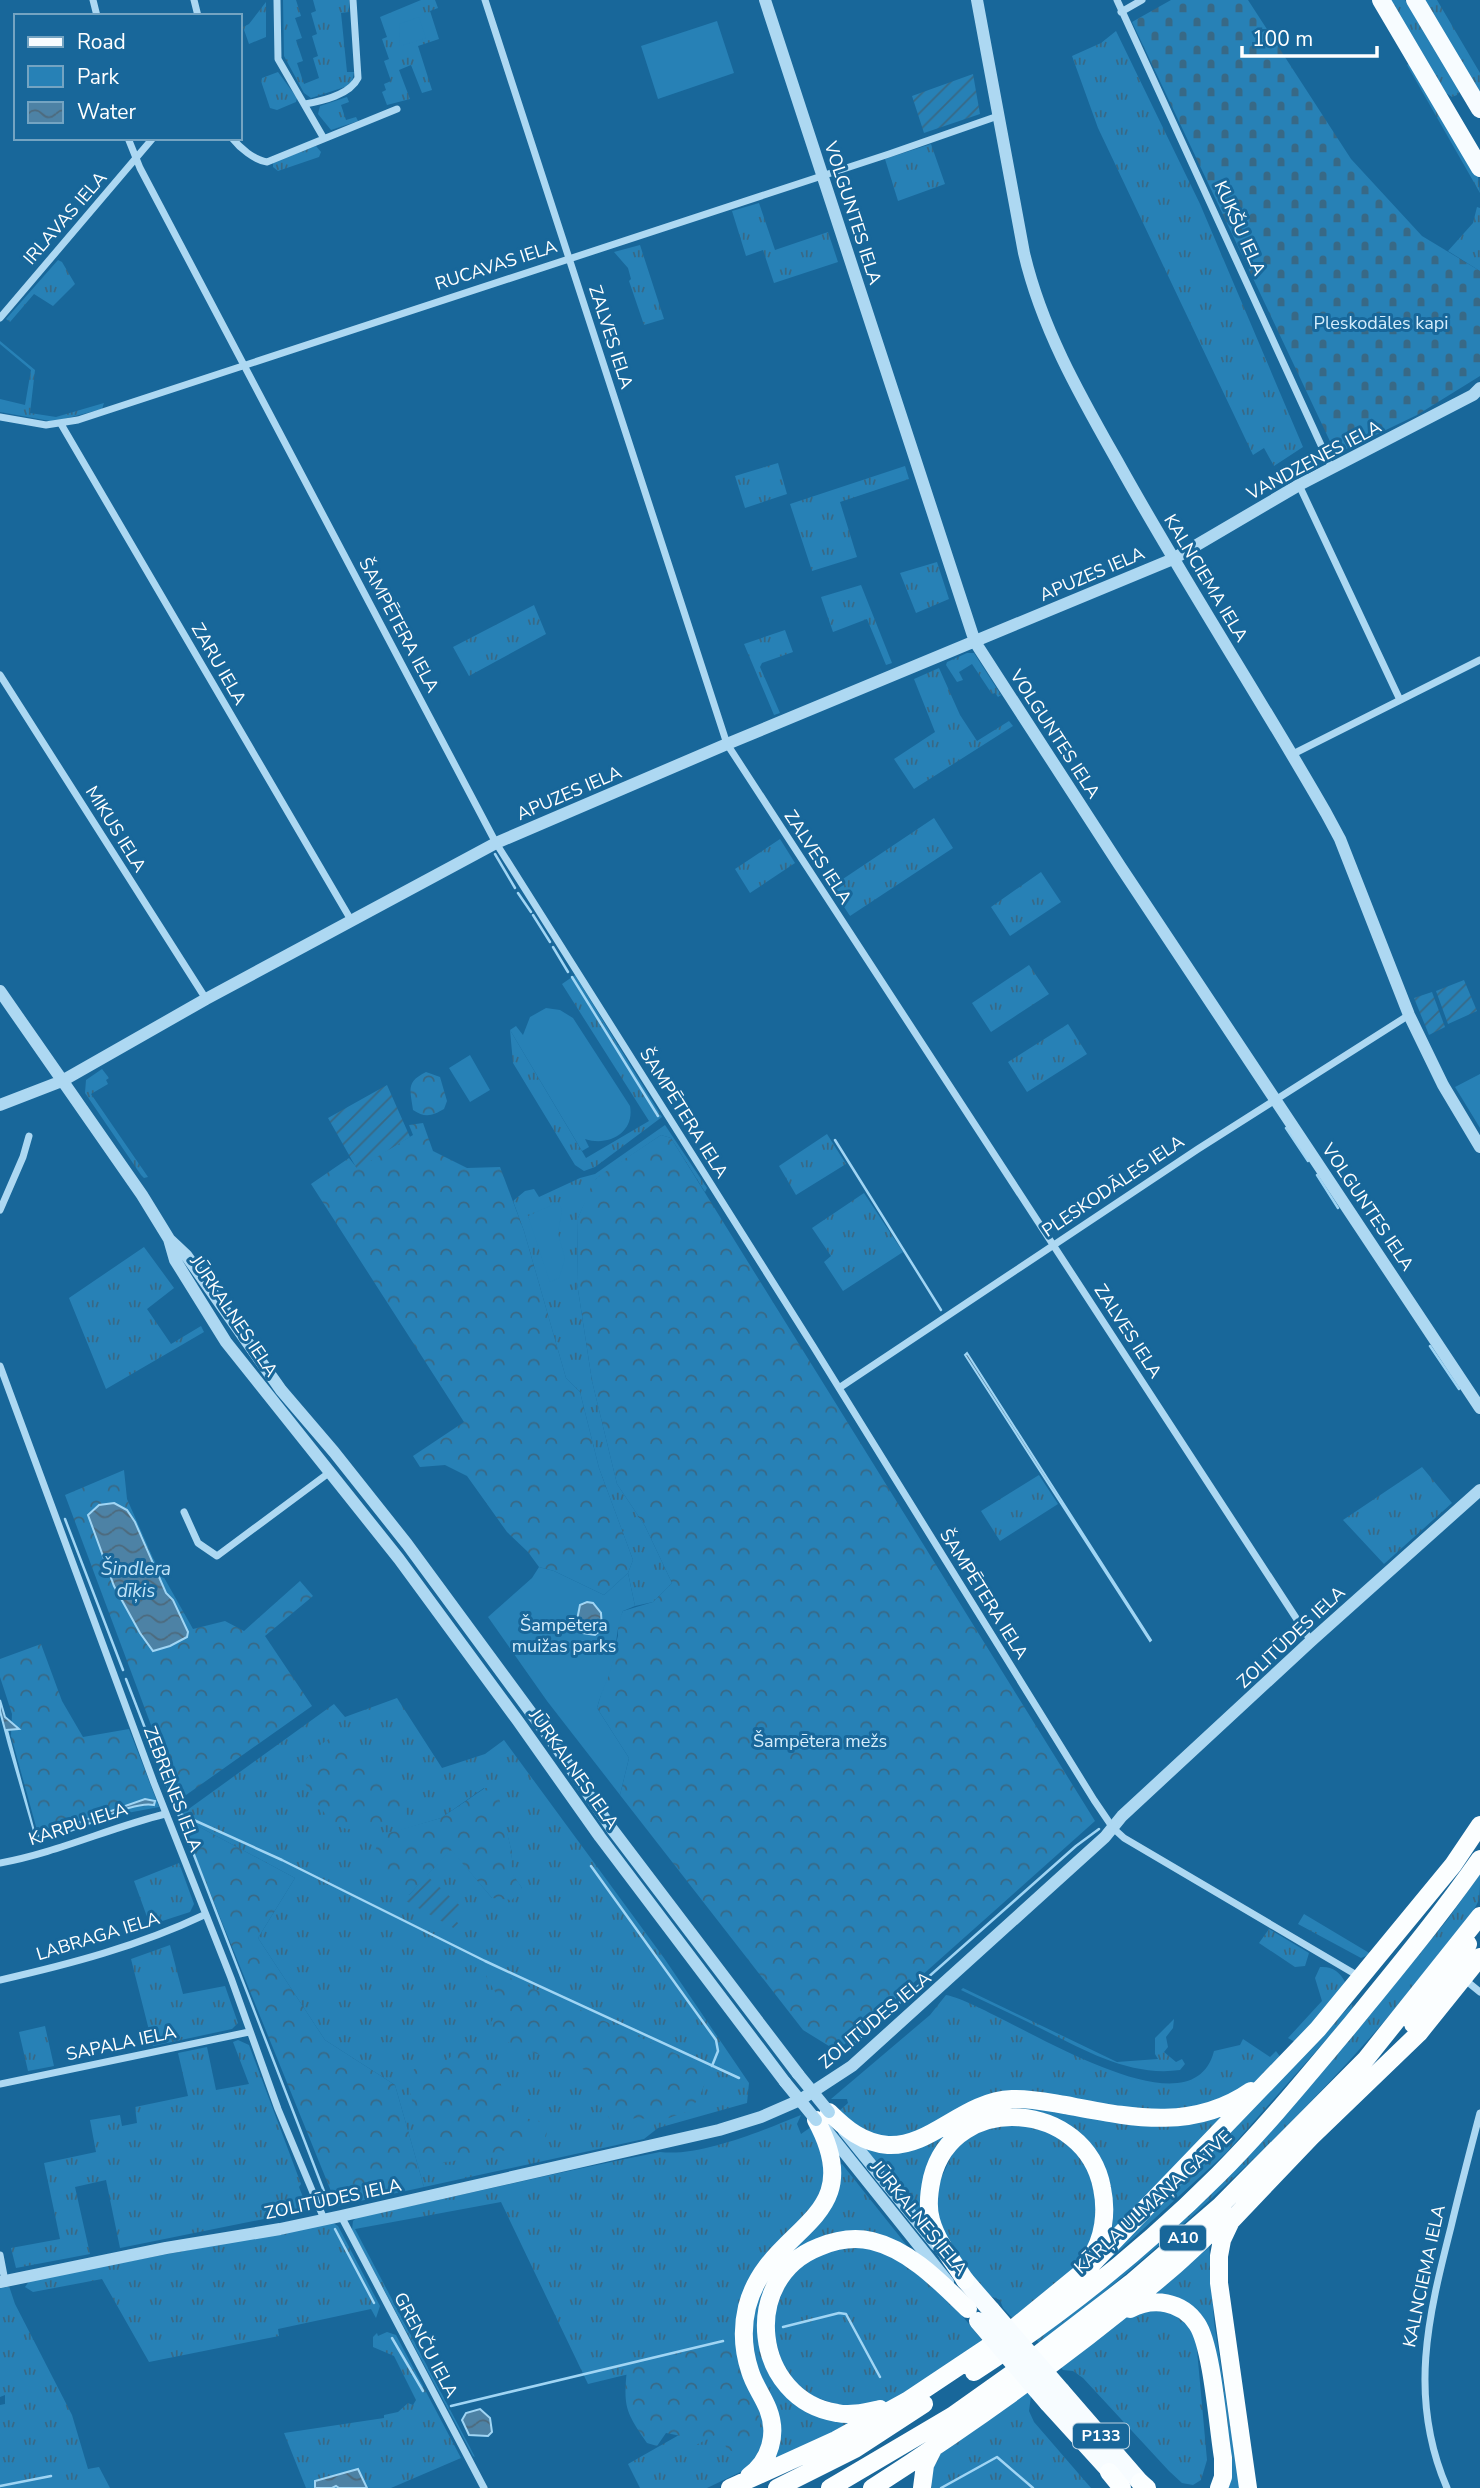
<svg xmlns="http://www.w3.org/2000/svg" width="1480" height="2488" font-family="'Nunito Sans',sans-serif">
<defs>
<pattern id="grass-tufts" width="24" height="20" patternUnits="userSpaceOnUse" patternTransform="scale(1.75)"><rect width="24" height="20" fill="#2781b6"/><path d="M3 7l-1-3M5 7V3M7 7l1-3M15 17l-1-3M17 17v-4M19 17l1-3" fill="none" stroke="#386986"/></pattern>
<pattern id="forest-crowns" width="20" height="18" patternUnits="userSpaceOnUse" patternTransform="scale(1.75)"><rect width="20" height="18" fill="#2781b6"/><path d="M2 6a3 3 0 1 1 6 0M12 15a3 3 0 1 1 6 0" fill="none" stroke="#386986"/></pattern>
<pattern id="cemetery-stones" width="16" height="16" patternUnits="userSpaceOnUse" patternTransform="scale(1.75)"><rect width="16" height="16" fill="#2781b6"/><path d="M2 7V4a2 2 0 0 1 4 0v3zM10 15v-3a2 2 0 0 1 4 0v3z" fill="#386986"/></pattern>
<pattern id="garden-furrows" width="10" height="10" patternUnits="userSpaceOnUse" patternTransform="scale(1.75)"><rect width="10" height="10" fill="#2781b6"/><path d="M-1 1l2-2M0 10L10 0M9 11l2-2" fill="none" stroke="#386986"/></pattern>
<pattern id="water-waves" width="16" height="10" patternUnits="userSpaceOnUse" patternTransform="scale(1.75)"><rect width="16" height="10" fill="#4d82a5"/><path d="M0 5q4-4 8 0t8 0" fill="none" stroke="#4d6a7d"/></pattern>
</defs>
<rect width="100%" height="100%" fill="#18679a"/>
<path fill="url(#grass-tufts)" fill-rule="evenodd" d="M283,0H296L301,16L295,18L302,38L296,40L303,61L297,63L304,84L319,78L313,58L318,56L312,36L317,34L311,13L316,11L313,0H349V12L341,13L347,72H354L352,82L348,86L311,98L304,93L284,56Z
M421,0H435L438,8L430,11L439,39L418,46L432,90L422,93L411,65L399,70L410,99L387,105L382,92L386,90L384,84L391,81L384,61L389,59L382,39L387,37L380,17Z
M1388,0H1405L1434,43L1461,90L1457,95L1452,97L1446,93Z
M1422,0H1437L1480,73V99Z
M266,2V37L249,44L243,27L249,24Z
M1116,31L1200,204L1303,447L1274,466L1264,448L1253,455L1098,128L1072,56L1101,43Z
M1411,62L1478,177L1480,193L1407,65Z
M278,72L297,98L296,102L277,110L270,108L261,81L262,78Z
M347,97L349,102L341,105L346,120L356,117L358,121L331,130L318,114L320,106Z
M931,144L945,184L898,201L885,159Z
M316,146L321,152L319,157L278,171L273,167V162Z
M759,203L775,250L828,232L838,262L774,283L763,250L746,256L732,211Z
M1477,207L1480,208V271L1448,251L1473,223Z
M640,245L664,319L644,325L629,281L631,279L628,268L614,252Z
M58,260L62,262L75,284L53,306L34,294L10,322L6,319Z
M0,341L35,370L30,413L56,417L104,403L102,409L60,420L50,421L0,412V399L25,405L31,370L0,344Z
M778,463L787,494L745,508L735,476Z
M905,466L909,479L840,502L857,557L812,571L790,504Z
M937,562L949,599L916,613L900,573Z
M861,585L892,663L886,665L867,619L833,632L821,597Z
M534,605L546,634L469,676L453,647Z
M785,630L793,652L762,663L760,667L780,713L774,715L744,644Z
M967,653H974L1001,695L998,697L995,693L992,694L972,664L959,672L963,680L957,682L946,665L947,662Z
M939,668L960,715L977,741L1009,721L1013,726L914,789L894,759L935,732L914,679Z
M934,818L953,848L850,916L831,887Z
M780,839L795,863L750,893L735,869Z
M1041,872L1061,902L1010,936L991,907Z
M1029,965L1049,994L991,1032L972,1003Z
M575,975L662,1117L595,1167L584,1171L575,1165L513,1063L510,1030L586,1158L649,1121L562,984Z
M1068,1024L1087,1054L1027,1092L1008,1062Z
M102,1069L109,1078L106,1080L108,1084L91,1094L148,1177L144,1178L141,1175L85,1093L86,1080Z
M665,1125L707,1188L705,1192L671,1138L661,1135L596,1179L578,1218L577,1283L592,1381L617,1484L645,1526L672,1583L653,1602L635,1606L628,1573L633,1560L599,1468L580,1392L566,1378L524,1231L513,1201L525,1191L534,1189L539,1197L580,1178L595,1174Z
M827,1134L846,1164L796,1195L779,1166Z
M864,1193L903,1252L843,1291L824,1262L831,1256L812,1228Z
M144,1247L174,1288L147,1309L171,1344L201,1326L204,1332L106,1389L69,1298Z
M1422,1467L1452,1503L1384,1564L1343,1520Z
M1039,1475L1058,1504L1000,1541L981,1511Z
M397,1698L442,1768L485,1754L504,1740L664,1958L749,2083L747,2103L658,2128L644,2139L424,2187L395,2085L325,2040L258,1938L295,1878L179,1816L334,1704L345,1717ZM484,1788L507,1833L512,1853L509,1870L522,1888L492,1898L451,1849L409,1895L381,1836L441,1818Z
M179,1863L194,1904L190,1912L150,1925L134,1881Z
M1480,1874C1480,1882 1480,1893 1479,1900C1464,1932 1427,1970 1405,1997C1297,2126 1172,2240 1040,2344L1035,2338L1110,2279L1381,2001L1448,1919Z
M1304,1914L1371,1954L1361,1958L1298,1924Z
M1269,1929L1309,1953L1305,1966L1295,1967L1259,1943Z
M170,1945L183,1994L225,1986L238,2023L232,2029L153,2046L131,1959Z
M1320,1967C1332,1966 1340,1972 1345,1982L1341,1991L1295,2042L1288,2038L1322,2001L1315,1978Z
M963,1988L1117,2062L1158,2059L1155,2054V2038L1174,2019L1173,2028L1166,2037L1168,2047L1164,2052L1176,2062L1182,2059L1185,2064L1180,2070C1130,2077 1084,2050 1040,2028C1014,2015 988,2003 961,1990Z
M946,1995C994,2003 1190,2146 1214,2051L1240,2045L1243,2039L1270,2057L1276,2051L1281,2058L1274,2068L1240,2093L1223,2101L1164,2114L1038,2095L916,2135L871,2137L839,2111L848,2103L847,2099H831L930,2015Z
M1352,2004L1355,2007L1227,2152L1117,2253L1086,2278Z
M45,2026L54,2066L28,2071L19,2032Z
M238,2040L249,2045L301,2184L299,2187L308,2210L120,2248L106,2180L75,2187L90,2254L16,2268L11,2248L60,2239L44,2163L96,2152L90,2120L120,2115L122,2126L137,2123L135,2107L188,2096L178,2053L207,2047L216,2090L249,2084L233,2042Z
M1001,2105L1209,2116L1225,2115L1112,2233C1114,2212 1114,2180 1101,2162C1092,2150 1060,2126 1046,2115L952,2134L924,2221L864,2147L878,2149Z
M801,2115L797,2124L801,2134L811,2127L819,2136L826,2186L743,2301L767,2437L753,2466L707,2488H640L628,2464L679,2435L650,2369L588,2384L501,2202L355,2229L475,2457L473,2456L352,2230L353,2221L357,2217C458,2197 558,2172 660,2152C700,2157 764,2130 801,2115Z
M1007,2122L1052,2131L1087,2163L1099,2215L1090,2247L1081,2260L1054,2288L1016,2322L1003,2308L1000,2300L990,2296L954,2253L936,2212V2190L953,2152L970,2136Z
M842,2164L912,2252L873,2235L776,2273L773,2377L857,2420L773,2463L764,2391L748,2332L761,2282L785,2251L837,2166Z
M333,2223L338,2226L380,2306L376,2318L371,2309L278,2329L279,2336L149,2362L102,2279L33,2292L25,2287L30,2280Z
M1209,2243L1214,2322L1240,2488H1225L1217,2376L1178,2298L1151,2293Z
M839,2247C850,2248 862,2246 872,2248C911,2255 961,2312 984,2343L895,2400L880,2405L847,2408L807,2394L784,2370L771,2323L787,2280L811,2258Z
M9,2286L15,2304L72,2415L88,2469L99,2467L110,2488H0V2405L5,2404V2395L0,2397V2288Z
M1152,2306L1183,2317L1196,2339L1207,2460L1201,2480L1193,2485L1182,2483L1169,2471L1083,2378L1073,2371L1063,2370L1057,2363L1132,2312Z
M387,2332L396,2335L461,2458L391,2488H306L284,2433L384,2418V2415L398,2412L408,2403L413,2405L416,2400L394,2356L373,2347V2337L377,2333L378,2336Z
M1024,2388L1031,2396L1029,2411L1034,2422L1091,2488H932L930,2475L938,2454Z"/>
<path fill="url(#forest-crowns)" fill-rule="evenodd" d="M426,1072L440,1077L447,1101L444,1109C432,1116 425,1118 413,1110C410,1089 406,1082 426,1072Z
M423,1123L433,1151L467,1168L500,1167L524,1231L566,1378L580,1392L599,1468L633,1560L628,1573L604,1595L554,1571L539,1567L528,1552L507,1532L467,1476L445,1465L420,1467L413,1456L464,1422L311,1184L349,1158L357,1168L413,1135L409,1125Z
M661,1135L671,1138L1095,1821L837,2051L803,2030L620,1795L629,1758L597,1708L618,1636V1622L623,1611L653,1602L672,1583L645,1526L617,1484L592,1381L577,1283L578,1218L593,1182L599,1176Z
M124,1470L127,1499L153,1558L193,1629L225,1621L244,1631L300,1581L313,1596L265,1636L312,1706L179,1800L65,1495ZM142,1535L166,1593L173,1600L188,1632L187,1636L140,1633Z
M41,1644L62,1701L83,1737L129,1729L159,1807L37,1830L11,1736L12,1714L0,1677V1659Z
M332,1737C367,1750 396,1780 407,1815C392,1822 355,1836 339,1826C323,1818 309,1788 299,1774C305,1756 316,1747 332,1737Z
M485,1788L497,1789L512,1853L510,1870L522,1888L512,1900L492,1898L451,1850L409,1895L376,1874L372,1859L381,1835L441,1818Z
M179,1816L295,1878L258,1938L325,2040L395,2085L424,2187L337,2206Z
M488,1968L716,2072L705,2083L699,2098L689,2111L663,2120L636,2118L613,2123C599,2104 592,2096 590,2072C558,2058 520,2053 492,2032L491,2022L501,2008L498,1997L486,1976Z
M473,2045L500,2077L503,2099L515,2116L544,2122L547,2131L545,2142L434,2165L422,2162L409,2082L414,2069L438,2067L458,2051Z
M728,2340L732,2356L761,2421L752,2460L727,2449L719,2433L696,2445L691,2438L666,2433L657,2446L647,2443C626,2412 623,2408 627,2369Z"/>
<path fill="url(#cemetery-stones)" d="M1171,0H1248L1351,159L1422,236L1480,271V376L1417,415L1336,454L1132,22Z"/>
<path fill="#2781b6" d="M419,17L426,38L400,46L399,24Z
M717,21L734,73L658,99L641,46Z
M546,1008L560,1010L573,1018L630,1106C635,1133 608,1147 585,1139L589,1147L582,1151L510,1030L516,1026L523,1035L530,1017Z
M470,1055L490,1090L470,1102L449,1068Z
M1480,1074V1128L1455,1087Z
M558,1202L562,1210L558,1233L565,1259L559,1278L550,1282L528,1216Z
M539,1567L554,1571L604,1595L628,1573L635,1606L623,1611C616,1627 617,1647 612,1665C608,1680 601,1693 597,1708L629,1758L620,1795L547,1701L488,1617L532,1578Z"/>
<path fill="url(#garden-furrows)" d="M973,74L980,114L924,133L912,96Z
M1464,980L1477,1011L1448,1024L1436,991Z
M1432,992L1445,1027L1429,1035L1414,998Z
M387,1085L410,1137L357,1169L328,1118Z
M426,1875L466,1911L456,1921L461,1926L457,1930L406,1901Z"/>
<path fill="url(#water-waves)" stroke="#a0d5f4" stroke-width="2" d="M967,1353L1151,1640L1150,1641L965,1355Z
M114,1503L127,1510L135,1522L166,1593L173,1600L188,1632L187,1637L170,1646L153,1651L140,1633L114,1586L88,1515L99,1505Z
M587,1602L593,1603L601,1613L602,1629L595,1635L583,1633L577,1620L580,1605Z
M0,1700L5,1717L19,1729L7,1730L35,1835L40,1836L145,1799L155,1801L154,1805C128,1799 69,1840 36,1838L9,1745L0,1711Z
M480,2409L490,2418L492,2432L488,2436L469,2435L462,2420L466,2413Z
M358,2469L367,2488H339L336,2486L332,2488H315V2481Z"/>
<g fill="none" stroke-linecap="round" stroke-linejoin="round">
<path stroke="#a0d5f4" stroke-width="2.5" d="M495,854L515,888
M518,893L531,912
M533,915L550,942
M553,947L568,972
M572,977L658,1116
M1286,1128L1308,1161
M835,1140L941,1310
M1317,1175L1338,1208
M1430,1346L1459,1389
M65,1519L123,1670
M126,1679L327,2199
M176,1812L282,1860L485,1961L739,2078
M591,1866L716,2040L718,2051L712,2066
M845,2051L1076,1846L1099,1829
M335,2229L374,2303
M783,2327L839,2313L846,2314L880,2377
M392,2338L423,2391
M451,2406L723,2341
M0,2486L51,2476
M941,2488L997,2457L1033,2488"/>
<path stroke="#add8f2" stroke-width="7" d="M93,0L97,16
M194,0L198,16
M277,0L278,59L323,137
M485,0L727,744L1311,1641
M1117,0L1332,469
M1121,12L1142,0
M305,104C322,101 350,95 358,78L353,0
M128,138L140,168L496,843L813,1346L1094,1800L1113,1828L1124,1838L1360,1977
M232,138C240,148 254,160 267,162L397,109
M0,318L153,138
M0,417L46,425L78,420L889,154L998,116
M61,424L351,920
M1299,485L1400,700
M0,675L206,999
M1293,754L1480,660
M0,1210L23,1157L29,1136
M0,1366L154,1783L231,1978L278,2109L324,2219
M839,1388L1198,1149L1409,1015
M184,1512L198,1543L217,1556L330,1472
M0,1863C56,1853 109,1828 165,1814
M1464,1979L1480,1992
M0,1980C70,1964 139,1946 204,1915
M0,2084L249,2032
M341,2216L484,2488
M0,2255L5,2281
M1447,2488C1408,2398 1428,2317 1451,2227C1460,2189 1470,2151 1480,2113"/>
<path stroke="#add8f2" stroke-width="12" d="M765,0L975,642L1120,866L1480,1408
M977,0L1024,253C1042,330 1081,397 1120,466C1185,583 1259,696 1326,813L1340,839L1409,1015L1443,1085L1480,1147
M0,991L142,1195L169,1239L186,1255L281,1390L334,1452L407,1544L557,1748L612,1829L798,2074
M0,1105L62,1081L206,999L496,843L727,744L1173,559L1299,485L1473,395L1480,388
M169,1239L175,1260L226,1342L399,1559L518,1721L600,1837L785,2082
M824,2127L948,2282
M844,2131L936,2245
M0,2282L166,2248L280,2229L341,2216L719,2130L761,2117L800,2100L852,2066L1105,1837L1122,1816L1311,1641L1480,1490"/>
<path stroke="#f7fcff" stroke-width="18" d="M1381,0L1480,168
M1415,0L1480,109
M965,2280L991,2310
M1061,2391L1145,2488
M1048,2403L1119,2481"/>
<path stroke="#fbfeff" stroke-width="18" d="M1413,2024L1458,1964L1468,1944
M829,2112C846,2129 863,2143 888,2145C932,2147 963,2101 1012,2099C1029,2098 1047,2102 1065,2105C1129,2117 1192,2132 1251,2091
M965,2280C953,2261 937,2242 931,2220C927,2207 929,2192 932,2178C954,2090 1086,2101 1102,2188C1107,2212 1104,2238 1090,2259
M1130,2309C1153,2297 1182,2301 1197,2324C1212,2346 1218,2428 1223,2458V2477L1219,2488
M974,2372C1061,2315 1145,2248 1218,2175C1266,2127 1309,2074 1352,2023C1396,1969 1440,1916 1480,1859
M880,2409C866,2412 851,2416 837,2413C753,2400 739,2278 819,2247C836,2240 855,2237 872,2241C910,2250 941,2283 968,2309
M1109,2472L1122,2488
M749,2476C770,2461 778,2434 768,2409C763,2396 754,2385 750,2371C743,2350 742,2328 747,2307C768,2224 872,2223 816,2120
M1140,2482L1147,2488
M730,2488L836,2440L907,2401L1003,2337L1091,2265L1318,2029L1453,1865L1480,1825
M777,2488L855,2449L924,2404
M830,2488L952,2416L1027,2363L1131,2283L1220,2206L1366,2059L1480,1916
M872,2488C975,2422 1077,2349 1170,2270C1190,2253 1209,2233 1229,2216
M922,2488L925,2465L933,2449
M1248,2488L1219,2283V2256L1222,2240L1231,2221L1311,2137L1419,2033L1480,1957"/>
<path stroke="#add8f2" stroke-width="12" d="M798,2074L829,2112
M785,2082L816,2120"/>
<path stroke="#f7fcff" stroke-width="18" d="M991,2310L1061,2391
M978,2321L1048,2403"/>
</g>
<g text-anchor="middle" dominant-baseline="central" stroke-width="6" stroke-linejoin="round" paint-order="stroke">
<g fill="#18679a" stroke="#bad1e1" stroke-width="2">
<rect x="1160" y="2225.5" width="46" height="25" rx="5"/>
<rect x="1073" y="2423.5" width="56" height="25" rx="5"/>
</g>
<g font-size="16" font-weight="bold" fill="#fff">
<text x="1183" y="2238">A10</text>
<text x="1101" y="2436">P133</text>
</g>
<g font-size="18" fill="#fff" stroke="#18679a">
<text transform="translate(853 213) rotate(72)">VOLGUNTES IELA</text>
<text transform="translate(65 218) rotate(-49)">IRLAVAS IELA</text>
<text transform="translate(1240 228) rotate(66)">KUKŠU IELA</text>
<text transform="translate(496 265) rotate(-18)">RUCAVAS IELA</text>
<text transform="translate(611 337) rotate(72)">ZALVES IELA</text>
<text transform="translate(1314 460) rotate(-28)">VANDZENES IELA</text>
<text transform="translate(1092 574) rotate(-23)">APUZES IELA</text>
<text transform="translate(1206 578) rotate(59)">KALNCIEMA IELA</text>
<text transform="translate(399 625) rotate(62)">ŠAMPĒTERA IELA</text>
<text transform="translate(219 664) rotate(60)">ZARU IELA</text>
<text transform="translate(1055 734) rotate(57)">VOLGUNTES IELA</text>
<text transform="translate(569 793) rotate(-23)">APUZES IELA</text>
<text transform="translate(116 829) rotate(58)">MIKUS IELA</text>
<text transform="translate(818 857) rotate(57)">ZALVES IELA</text>
<text transform="translate(684 1113) rotate(58)">ŠAMPĒTERA IELA</text>
<text transform="translate(1113 1186) rotate(-34)">PLESKODĀLES IELA</text>
<text transform="translate(1368 1207) rotate(56)">VOLGUNTES IELA</text>
<text transform="translate(234 1316) rotate(56)">JŪRKALNES IELA</text>
<text transform="translate(1128 1331) rotate(57)">ZALVES IELA</text>
<text transform="translate(984 1594) rotate(58)">ŠAMPĒTERA IELA</text>
<text transform="translate(1291 1637) rotate(-43)">ZOLITŪDES IELA</text>
<text transform="translate(574 1769) rotate(55)">JŪRKALNES IELA</text>
<text transform="translate(173 1789) rotate(69)">ZEBRENES IELA</text>
<text transform="translate(78 1824) rotate(-18)">KARPU IELA</text>
<text transform="translate(98 1936) rotate(-17)">LABRAGA IELA</text>
<text transform="translate(875 2020) rotate(-40)">ZOLITŪDES IELA</text>
<text transform="translate(121 2043) rotate(-12)">SAPALA IELA</text>
<text transform="translate(333 2199) rotate(-12)">ZOLITŪDES IELA</text>
<text transform="translate(1153 2202) rotate(-42)">KĀRĻA ULMAŅA GATVE</text>
<text transform="translate(919 2218) rotate(51)">JŪRKALNES IELA</text>
<text transform="translate(1424 2276) rotate(-78)">KALNCIEMA IELA</text>
<text transform="translate(426 2345) rotate(62)">GRENČU IELA</text>
</g>
<g font-size="18" fill="#d4edfc" stroke="#18679a">
<text x="1381" y="323">Pleskodāles kapi</text>
<text x="564" y="1625">Šampētera<tspan x="564" dy="21">muižas parks</tspan></text>
<text x="820" y="1741">Šampētera mežs</text>
</g>
<g font-size="19" font-style="italic" fill="#c0e4f9" stroke="#18679a">
<text x="136" y="1569">Šindlera<tspan x="136" dy="22">dīķis</tspan></text>
</g>
</g>
<rect x="14" y="14" width="228" height="126" fill="#18679a" stroke="#74a4c2" stroke-width="2"/>
<rect x="28" y="37" width="35" height="10" fill="#f7fcff" stroke="#74a4c2" stroke-width="2"/>
<text x="77" y="49" font-size="21" fill="#ffffff">Road</text>
<rect x="28" y="66" width="35" height="21" fill="#2781b6" stroke="#74a4c2" stroke-width="2"/>
<text x="77" y="84" font-size="21" fill="#ffffff">Park</text>
<rect x="28" y="102" width="35" height="21" fill="url(#water-waves)" stroke="#74a4c2" stroke-width="2"/>
<text x="77" y="119" font-size="21" fill="#ffffff">Water</text>
<path d="M1242 46v10h135v-10" fill="none" stroke="#ffffff" stroke-width="3.5"/>
<text x="1252" y="46" font-size="21" fill="#ffffff" stroke="#18679a" stroke-width="5" paint-order="stroke">100 m</text>
</svg>
